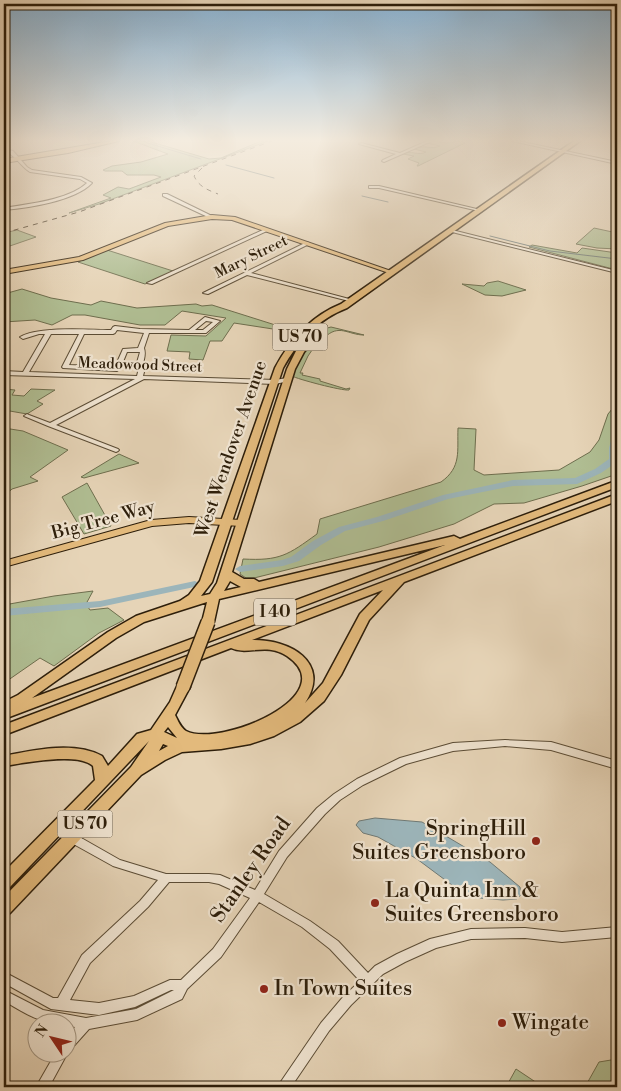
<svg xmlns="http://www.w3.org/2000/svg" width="621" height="1091" font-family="'Libre Bodoni',serif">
<rect width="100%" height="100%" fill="#e6d4b7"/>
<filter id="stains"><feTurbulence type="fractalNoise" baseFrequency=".004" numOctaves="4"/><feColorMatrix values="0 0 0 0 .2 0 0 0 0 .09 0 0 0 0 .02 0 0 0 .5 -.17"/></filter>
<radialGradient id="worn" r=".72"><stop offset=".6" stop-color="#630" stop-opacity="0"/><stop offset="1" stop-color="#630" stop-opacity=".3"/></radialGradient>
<path fill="#b0be93" stroke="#6e6e4e" d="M133,141H148L209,159L221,158L261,141H268L99,204L69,213L111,198L103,195L118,187L129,189L161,177L154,175H127L122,171H105L103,170L112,166L141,162L168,154Z
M432,141L447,143L461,141L465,143L418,166H417L419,163L408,159L414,156L403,154C411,150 418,156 426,152L414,149C424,144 431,150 440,146L427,143Z
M594,228L617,233V249L597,248L576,244Z
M17,230L36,237L4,248V233Z
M532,245L577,253L582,248L617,253V270L529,247Z
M107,250L173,271L145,284L78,262Z
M498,281L526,290L502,296L485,295L462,284L484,286L487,283Z
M22,289L51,298L91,305L101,301L137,308L196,304L202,306L212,305L288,329L286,331L234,323L222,341H210L203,360L189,359L190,352L167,351L171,335L206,336L226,318L182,311L165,325H140L85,315H72L52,325L35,320L4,322V294Z
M331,327L364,335C348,335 339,323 324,338L321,337L308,356L300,373H303L302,375L320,379V381L346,389L350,388L349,390C342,391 297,379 292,376C297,360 314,330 331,327Z
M4,389L15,390L12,395L24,396L31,389L55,390L37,401L43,404L27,414L4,410Z
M617,403V474L582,486L524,503L494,504L454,524L379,547L254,578H246L240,574L243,559C280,561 288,555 317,534L320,519L441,482C462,467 457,451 458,428L476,429L474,470L484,475L559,470L590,452L599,440L608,414Z
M4,428L23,431L68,450L30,477L38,481L12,489L4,496Z
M119,454L139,463L84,478L81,477Z
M87,483L111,526L84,534L62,497Z
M93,591L86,604L90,610L108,608L124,620L99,633L54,666L40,658L4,683V605L54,596Z
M617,1059V1083L615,1087H585L599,1062Z
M516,1069L543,1087H506Z"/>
<path fill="#9cb5ba" stroke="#707974" d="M375,818L422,822L490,862L520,887L521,895L517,899L503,900L468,897L417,859L378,837L363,833L356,825L359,821Z"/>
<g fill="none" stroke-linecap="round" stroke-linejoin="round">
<path stroke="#707974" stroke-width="1" d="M141,141L201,159
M226,165L274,178
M362,196L388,202
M490,236L550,251L617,259"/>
<path fill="#9cb5ba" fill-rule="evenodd" d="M617,430V462L601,473L577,484L513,486L448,499L383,521L345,531L321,545L299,561L283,566L240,572L235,569L240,566L282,560L291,557L313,541L339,527L377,517L443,495L513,480L575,478L595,469L609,459V448L613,433Z
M195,581L200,584L199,586L100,607L4,616V609L100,601Z"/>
<g stroke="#5b4c35" stroke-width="2">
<path id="minor" d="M427,141H432L384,162L382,161L383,160L396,154L359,144L361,143L400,153Z
M512,141H518L617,162V164Z
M4,149L13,151L27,167L32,170L81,177L92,183C75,201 28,208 4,210V208C28,204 69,200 87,183L80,179L30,172C20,166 15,154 4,151Z
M370,186H379L481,210L479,211L379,188H369V186Z
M163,194H167L214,217L210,218L163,196Z
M265,229L269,230L152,284L147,283Z
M448,229L617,271V273L448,231Z
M307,242L309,243V244L251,273L353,300V302L247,275L208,294L203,293Z
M205,317L220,321L206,333H149L144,348C147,357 141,362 144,372L143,376L275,380L287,378L290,380L289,381L275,384L144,379L56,425L118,449L119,450L118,451L116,452L48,426L24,416L27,414L29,415L50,423L135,379L4,375V371L23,372L45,334H39L23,339L20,337C39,326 88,330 111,330L113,327L115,326L140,329L189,330ZM206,321L213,322L203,330H195ZM117,330L144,333L138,348L123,349L115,367L69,365L84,334H113L115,333ZM51,334H79L62,367L63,368L117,371L120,369L127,352H140L136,366L138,372L137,376L29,372Z
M505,740L551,742L617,761V769L551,750L505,746L453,751L406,764L363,785L340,800L325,814L287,857L264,894L310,921L338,941L368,973L375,966L397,954L430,939L471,929L525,928L562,932L617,927V937L562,942L525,938L471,939L436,948L405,962L383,974L351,1005L329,1031L291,1087H278L280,1083L321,1023L343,997L360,981L330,949L302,927L259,902L221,957L187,989L182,999L137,1020L89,1029L72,1048L68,1050V1036L75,1027L68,1026V1024C39,1024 27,1014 4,1001V990L43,1010L86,1018L136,1009L174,990H171L135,1007L99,1015L51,1009L4,983V972L53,998H58L82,955L140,901L158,880L113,866L68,841L67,838L68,835L72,834L76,835L120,860L166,874H209L220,875L255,890L279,851L317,808L334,794L357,779L400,758L453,743ZM169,882H209L219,884L250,898L213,949L181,980H170L134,996L99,1003L70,1000L90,963L148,907Z
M55,1054H67L49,1087H36Z"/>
</g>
<g stroke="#2d1e0a" stroke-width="2">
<path id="major" d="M111,141H119L68,153L4,163V159Z
M212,215L235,217L394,272L389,273L232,220L212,219L168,226L83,260L4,274V270L79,257L165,223Z
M189,517L241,520L246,523L241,526L189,523L152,526L4,567V561L151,520Z"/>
</g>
<g stroke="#2d1e0a" stroke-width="3">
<path id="highway" d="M574,141H580L347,308C318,319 298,341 283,368L212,582L201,596L210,594L217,583L287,369L297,349L319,324L326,326L304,352L295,369L232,572L244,579H254L259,582L454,536L460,539L613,482L617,481V487L4,719V702L18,695L108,632L136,616L180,601L189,595L200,581L275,368C290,340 311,316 341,304ZM445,545L32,698L116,638L144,622L207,602L202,622L208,626L214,622L219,599ZM230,581L241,587L224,591Z
M617,494V501L404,582L369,620L341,675L324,701L300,722L274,736L250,744L221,749L182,752L165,760L141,775L10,913L4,915V897L131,767L149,741L10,887L4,889V872L95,780L93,766C78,752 24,763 4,766V756C34,750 74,741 102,756L108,766L137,734L151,730L170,702L178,684H188L190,687L175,715C178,721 181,728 186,731C220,748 345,695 287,656C266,642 248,656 231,648L4,735V725ZM383,590L360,614L323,683L305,703C332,662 289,639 252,640ZM168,727L177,738L164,732ZM163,744L168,746L159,751Z"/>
</g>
<use href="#minor" fill="#efe3d0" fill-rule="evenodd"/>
<use href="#major" fill="#e3ba7c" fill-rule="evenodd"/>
<use href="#highway" fill="#e3ba7c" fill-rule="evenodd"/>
<path stroke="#2d1e0a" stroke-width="1" stroke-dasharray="5 5" stroke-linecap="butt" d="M202,168L194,176C199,187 208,190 218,194
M4,233L79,212L272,141"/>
<g stroke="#2d1e0a" stroke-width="16" stroke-linecap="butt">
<path id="highway-bridge" d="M183,687L208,622"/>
</g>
<use href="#highway-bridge" stroke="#e3ba7c" stroke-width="13"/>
</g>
<linearGradient id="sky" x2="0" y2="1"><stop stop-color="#89b4d6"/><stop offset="0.48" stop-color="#f4ecdf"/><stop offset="1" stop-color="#f4ecdf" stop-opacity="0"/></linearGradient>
<rect width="621" height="293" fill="url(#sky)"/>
<g fill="#8f2418" stroke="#efe3d0" stroke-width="2">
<circle cx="536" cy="841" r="5"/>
<circle cx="375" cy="903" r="5"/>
<circle cx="264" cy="989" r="5"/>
<circle cx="502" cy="1023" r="5"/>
</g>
<g text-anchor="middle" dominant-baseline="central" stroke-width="4.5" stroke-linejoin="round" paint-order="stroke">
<g font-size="15" fill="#2d1e0a" stroke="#efe3d0">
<text transform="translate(251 257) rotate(-26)">Mary Street</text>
<text transform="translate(140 365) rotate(2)">Meadowood Street</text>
</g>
<g fill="#efe3d0" stroke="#675945" stroke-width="1">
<rect x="272.5" y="323.5" width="55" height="27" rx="4"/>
<rect x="254" y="598.5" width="42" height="27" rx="4"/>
<rect x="57.5" y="810.5" width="55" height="27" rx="4"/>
</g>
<g font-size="16" font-weight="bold" fill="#2d1e0a">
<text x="300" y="337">US 70</text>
<text x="275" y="612">I 40</text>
<text x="85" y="824">US 70</text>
</g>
<g font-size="18" fill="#2d1e0a" stroke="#efe3d0">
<text transform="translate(231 449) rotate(-71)">West Wendover Avenue</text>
<text transform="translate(103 520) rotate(-15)">Big Tree Way</text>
</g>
<g font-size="21" fill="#2d1e0a" stroke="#efe3d0" text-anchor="start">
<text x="526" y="829" text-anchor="end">SpringHill<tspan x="526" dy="24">Suites Greensboro</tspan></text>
<text x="385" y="891">La Quinta Inn &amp;<tspan x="385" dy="24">Suites Greensboro</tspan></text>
<text x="274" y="989">In Town Suites</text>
<text x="512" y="1023">Wingate</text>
</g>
<g font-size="21" fill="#2d1e0a" stroke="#efe3d0">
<text transform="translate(251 870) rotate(-55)">Stanley Road</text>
</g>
</g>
<rect width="621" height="1091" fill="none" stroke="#e6d4b7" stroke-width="20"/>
<rect x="5" y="5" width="611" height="1081" fill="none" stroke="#2d1e0a" stroke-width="2.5"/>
<rect x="10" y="10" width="601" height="1071" fill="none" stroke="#2d1e0a"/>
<g transform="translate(52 1038) rotate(305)"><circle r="24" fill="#efe3d0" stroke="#a19481"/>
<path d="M0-4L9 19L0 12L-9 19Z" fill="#8f2418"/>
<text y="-8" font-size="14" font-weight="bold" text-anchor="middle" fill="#2d1e0a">N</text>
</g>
<rect width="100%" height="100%" filter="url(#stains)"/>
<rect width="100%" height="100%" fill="url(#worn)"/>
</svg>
